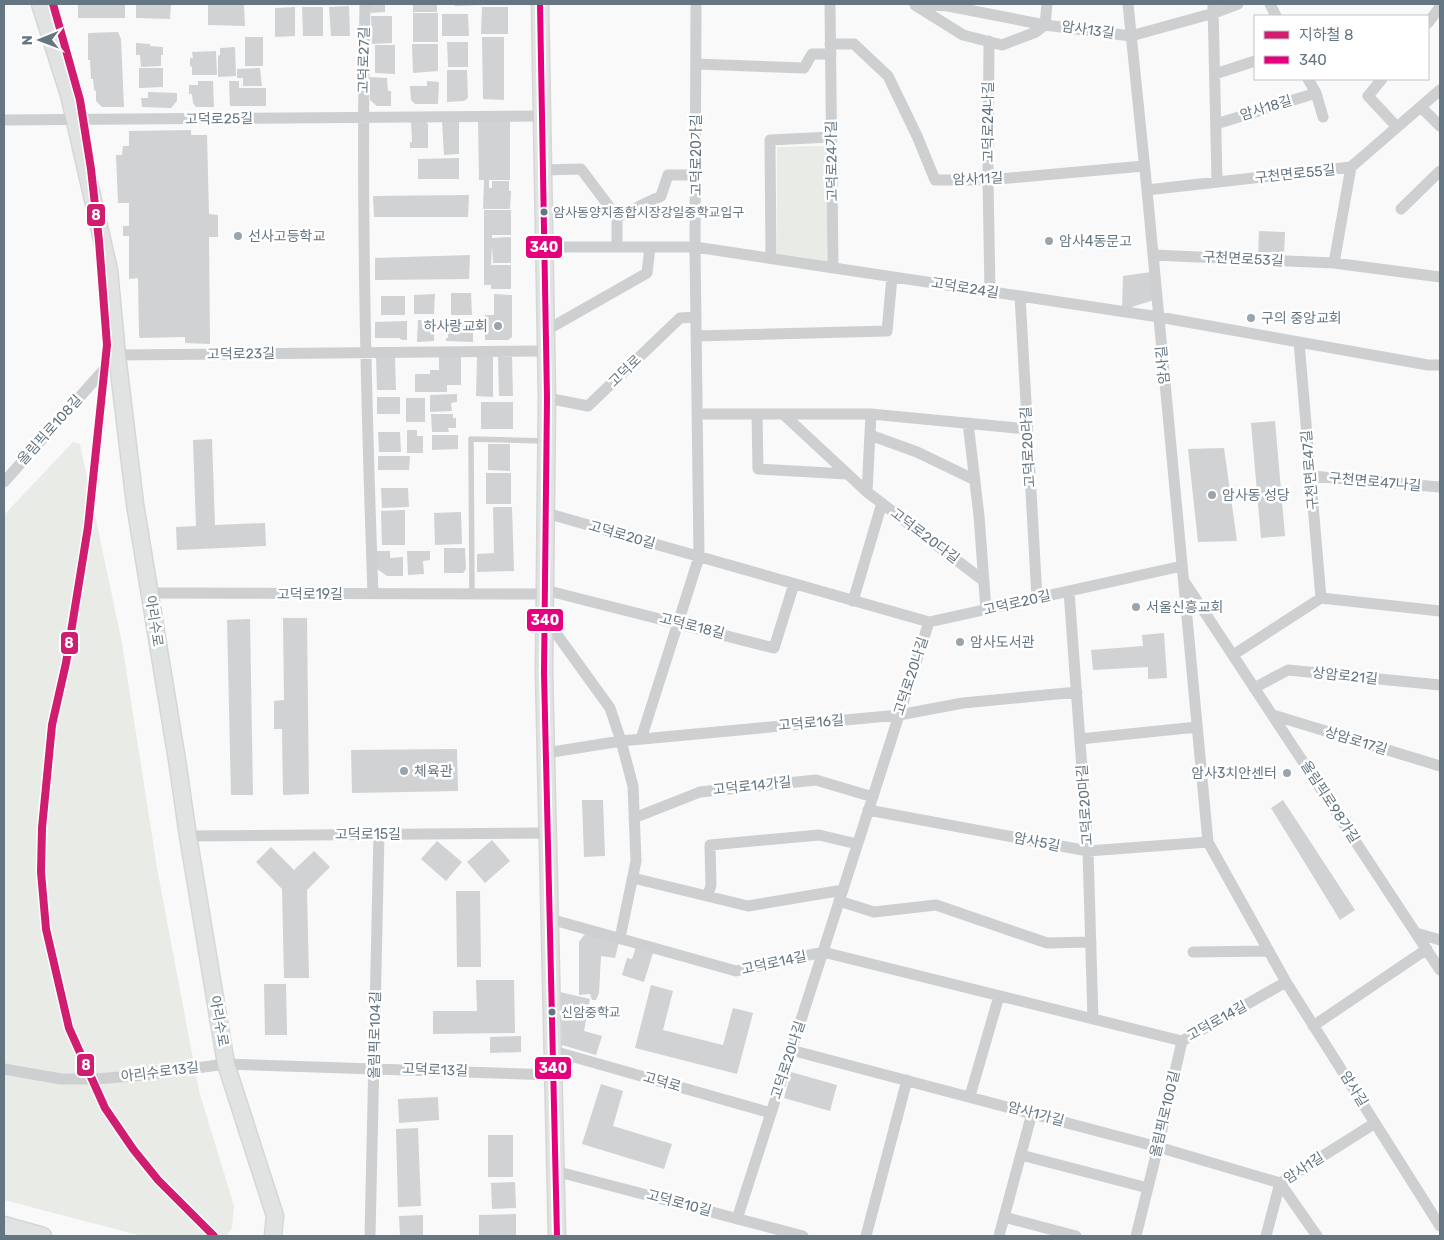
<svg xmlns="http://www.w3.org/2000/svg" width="1444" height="1240" font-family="Rubik,'Noto Sans KR',sans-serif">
<rect width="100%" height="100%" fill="#f9f9f9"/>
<path fill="#e8ebe6" d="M827,146V263L777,254V147Z
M73,442L80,444L122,643L157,868L199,1091L234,1206L232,1228L226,1236H142L4,1200V515Z"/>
<path fill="#d0d2d3" d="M78,4H125V18H78Z
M136,4H171L170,19L136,18Z
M208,4H244L245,26L208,25Z
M369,4H385V12L369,13Z
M413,4H437V12H413Z
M455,4H482V5L455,6Z
M349,6L350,36H331L329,7Z
M295,7V36L275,37V8Z
M302,7H323V36H303Z
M482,7H508V34H481Z
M413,13H438V42H413Z
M442,14H468L469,36H442Z
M371,16H392V43L372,44Z
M118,32L121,39L124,107H102L96,101V91L94,90L93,79H91L90,60H88V33Z
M245,37H263V66H245Z
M482,37H504V100L483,99Z
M447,42H468V67H448Z
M136,43L150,44V46L163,47V55H161V66L141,67L140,55H136Z
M412,44H438V71L413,73Z
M375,45H395V74L375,73Z
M235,47L236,76L218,77V56L220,55V48Z
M216,51L217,75H192V67L190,66V58H193L192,52Z
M139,68H163V87L139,88Z
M260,68L262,86H243V78H237V69Z
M447,70H467L468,98L464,101L447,102Z
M370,77L387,78L388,91H391V106H377L370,100Z
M198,81H213L214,107H196L193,103L192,94H189V85H198Z
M229,81H239V88H266V106H230Z
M427,81L439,82L438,104H415L411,100L410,86H427Z
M148,92L177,93V101L171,108L142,107L141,98H148Z
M459,120V154L444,155L442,121Z
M510,120V180H489V188H492V181H509V191H511L510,209H483L484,180H479L478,121Z
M411,121H425L428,124V148H410V142H412Z
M191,130V135H207L209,214L218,215V237H209L210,344L185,343V337L140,338L139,335L138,278L129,279V236H123V226H129V203H118L116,155H122L123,146H129V131Z
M459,158V179H418V159Z
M469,195L468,217H374L373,196Z
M484,210H511V235H492V238L511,237V263H493L492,245L491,265H511V289H491V285H484Z
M1259,231L1285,232L1284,256H1258Z
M470,255L469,279L375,280V258Z
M1151,272L1154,300L1122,310L1123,276Z
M451,293H471L472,315H451Z
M435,294L434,314H414V295Z
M494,294L512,295V337L508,340H485V315H494Z
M381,296H405V315H381Z
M418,320H435L434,341L417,342Z
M407,321V340H402L399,338H375V322Z
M448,322H473V342L446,341V338H448Z
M376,357H395L396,390H377Z
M439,357H461V385H447V392H415V374H430V370H439Z
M477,357H493V397L476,396Z
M498,357H512L513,396H499Z
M457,394V402L451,403L452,411L430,412V395Z
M377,397H400V414H377Z
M406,398H425V422H406Z
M481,402H513V429H481Z
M431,414H453V418H456V428H448L449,432H432Z
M1275,421L1285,536L1261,538L1251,423Z
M407,430H417V436H423V453H407Z
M378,432H400L401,452H379Z
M432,435H458V449L432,450Z
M212,439L215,525L265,523L266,546L177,550L176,527L196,526L193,440Z
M488,444H510V471L488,470Z
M1224,448L1237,541L1198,542L1188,449Z
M378,456H410L409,470H378Z
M486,473H511V504H486Z
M381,488H408L409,507L382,508Z
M493,507H512L514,571L477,572V554L494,553Z
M405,510V545H382L381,511Z
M461,512L462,544L435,545L434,513Z
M444,548H465L466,569L463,573H444Z
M377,551H390V558L403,557V576H387L377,569Z
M407,551H430V560L423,561L424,574L408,575Z
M283,618H307L309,794L283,795L282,729H274V701L284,700Z
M250,619L253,795H231L227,620Z
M1164,633L1167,678L1148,679V667L1093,670L1091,650L1143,646L1142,635Z
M457,749L458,791L352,793L351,750Z
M582,800H603L605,856L584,857Z
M1283,800L1355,910L1340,920L1271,808Z
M492,840L510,861L485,883L467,862Z
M437,841L462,862L446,881L421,859Z
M271,847L294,870L314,851L330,867L307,890L309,978H284L282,889L256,862Z
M456,891H480L481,967H457Z
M593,933L619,942L615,958L601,956L599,993L596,1000H592L590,994L579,995V942L584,935Z
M636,947L653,953L644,982L622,975L627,958L632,959Z
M476,980H514L515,1033L433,1034V1011H477Z
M264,984H286L287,1035H265Z
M651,985L673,991L663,1030L723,1045L733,1008L753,1013L737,1074L635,1048Z
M560,992L590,999L584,1031L602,1036L596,1055L562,1045Z
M521,1036V1052L490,1053V1037Z
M791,1072L837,1085L830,1111L784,1098Z
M601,1084L623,1091L613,1126L672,1144L664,1169L582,1144Z
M438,1097L439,1120L399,1123L398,1099Z
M418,1128L421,1206L398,1207L396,1129Z
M488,1135H513V1177H488Z
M515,1182L516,1208L492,1209L491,1183Z
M516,1214V1236H479V1215Z
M423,1215V1236H400L399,1216Z"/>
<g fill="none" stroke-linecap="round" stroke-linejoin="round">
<g stroke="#d5d6d7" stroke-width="19">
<path id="secondary" d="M40,4L69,95L109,270L117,355L135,504L177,760L188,836L226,1064L275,1216L273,1236
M540,4L547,398L544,673L557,1236
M4,1225L43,1236"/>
</g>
<path stroke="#cecfd0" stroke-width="5.5" d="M472,594L471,439L544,441"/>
<path stroke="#cecfd0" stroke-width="11" d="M365,4C361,201 366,397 373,594
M830,4L833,268
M917,4L948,6L1045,25L1131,36L1214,13L1238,4
M1128,4L1147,190L1208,842L1286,982L1440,1226
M1213,4L1217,182
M1270,4L1276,16
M915,5L963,35L1002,45L1036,32L1045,25L1047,4
M1428,23L1440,7
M989,41L988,180L990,292
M830,44H854L888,76L917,136L935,180H988L1144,166
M696,64L804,68L812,54H831
M1215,74L1255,61
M1308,79L1316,93L1323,117
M1382,79L1368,96L1397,127
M1421,107L1440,126
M4,120L541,116
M1216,124L1316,93
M542,170L581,169L617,217V247
M1147,190L1351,167L1440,90
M1401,209L1440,171
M617,217L661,196L668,175H696
M543,247H695L1159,317L1428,365H1440
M1153,255L1334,263L1440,277
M771,258L770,140L831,137
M1334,263L1351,167
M1020,296L1037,598
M545,331L647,273L650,247
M696,336L887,331L892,277
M1299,342L1321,598
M547,398L588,406L680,318L696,317
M697,414H871L1027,429
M757,414L758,469L847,474
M783,414L867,492L984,581
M968,423L979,516L986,610
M870,435L917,452L975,480
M1311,476L1440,487
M4,482L117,355L545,351
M867,492L871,414
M546,513L929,622L1182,566
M1184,581L1440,970
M545,590L774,648L794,584
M1069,591L1088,851L1093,1019
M149,593L545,594
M853,601L882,503
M545,618L610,708L621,741L633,786L636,861L620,938
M1233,655L1321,598L1440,611
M1254,688L1288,670L1440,685
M1273,715L1440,766
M641,739L699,557L695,247L696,4
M1080,739L1197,727
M546,753L621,741L899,715L963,703L1077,692
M868,810L1088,851L1208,842
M634,818L700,792L816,780L873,797
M188,836L548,833
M633,878L748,906L843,890
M708,896L711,885L710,845L819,835L857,844
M839,901L874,912L936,905L1047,943L1091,942
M550,919L736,971L823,952L1182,1041L1286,982
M1416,933L1440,940
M1193,952L1269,951
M1313,1026L1427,949
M791,1050L1158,1147L1280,1183L1317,1236
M553,1051L771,1113
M4,1069L61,1079H96L144,1075L226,1064L553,1075
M970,1096L999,996
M1021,1155L1148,1188
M555,1171L803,1236
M1004,1217L1076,1236
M737,1219L929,622
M370,1236L379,834
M866,1236L907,1080
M999,1236L1032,1113
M1136,1236L1158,1147L1182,1041
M1266,1236L1280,1183L1375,1123"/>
<use href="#secondary" stroke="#e1e2e2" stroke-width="16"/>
<g stroke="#fff" stroke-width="10">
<path id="bus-1" d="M540,4L547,398L544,673L557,1236"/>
</g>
<use href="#bus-1" stroke="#e5007d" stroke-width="6"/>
<g stroke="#fff" stroke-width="11">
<path id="metro-1" d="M53,4L80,100L91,169L99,241L107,345L88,527L66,663L52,725L42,828L41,872L46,929L69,1028L105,1108L133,1149L158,1180L214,1236"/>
</g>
<use href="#metro-1" stroke="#d11d70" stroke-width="8"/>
</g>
<g fill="#657683" stroke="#fff" stroke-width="2">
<circle cx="544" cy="212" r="4.5"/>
<circle cx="552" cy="1012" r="4.5"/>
</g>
<g fill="#99a4ac" stroke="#fff" stroke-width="2">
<circle cx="238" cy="236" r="5"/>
<circle cx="1049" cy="241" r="5"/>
<circle cx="1251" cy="318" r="5"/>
<circle cx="498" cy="326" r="5"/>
<circle cx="1212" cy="495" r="5"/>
<circle cx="1136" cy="607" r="5"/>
<circle cx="960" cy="642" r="5"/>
<circle cx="404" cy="771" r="5"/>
<circle cx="1287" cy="773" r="5"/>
</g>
<g text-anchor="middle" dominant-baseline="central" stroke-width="5" stroke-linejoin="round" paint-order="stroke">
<g font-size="13" fill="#657683" stroke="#fff" text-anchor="start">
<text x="553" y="212">암사동양지종합시장강일중학교입구</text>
<text x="561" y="1012">신암중학교</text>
</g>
<g font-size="14" fill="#657683" stroke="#fff">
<text transform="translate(1088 30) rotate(8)">암사13길</text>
<text transform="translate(364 60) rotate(-89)">고덕로27길</text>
<text transform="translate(1266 108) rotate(-17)">암사18길</text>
<text transform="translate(219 119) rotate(-1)">고덕로25길</text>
<text transform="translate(988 122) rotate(-90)">고덕로24나길</text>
<text transform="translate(696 155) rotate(-90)">고덕로20가길</text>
<text transform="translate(832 161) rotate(-91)">고덕로24가길</text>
<text transform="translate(1295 174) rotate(-6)">구천면로55길</text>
<text transform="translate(978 179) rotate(-2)">암사11길</text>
<text transform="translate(1243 259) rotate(3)">구천면로53길</text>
<text transform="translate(965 288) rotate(9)">고덕로24길</text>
<text transform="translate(241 354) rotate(-1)">고덕로23길</text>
<text transform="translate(1163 365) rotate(-95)">암사길</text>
<text transform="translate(625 371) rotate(-44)">고덕로</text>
<text transform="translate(50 430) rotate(-48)">올림픽로108길</text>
<text transform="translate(1028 447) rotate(-93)">고덕로20라길</text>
<text transform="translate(1310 470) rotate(-95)">구천면로47길</text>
<text transform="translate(1375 482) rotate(5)">구천면로47나길</text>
<text transform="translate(622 535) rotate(16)">고덕로20길</text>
<text transform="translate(925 536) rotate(37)">고덕로20다길</text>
<text x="310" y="594">고덕로19길</text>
<text transform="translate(1017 603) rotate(-13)">고덕로20길</text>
<text transform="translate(154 621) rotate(81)">아리수로</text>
<text transform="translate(692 626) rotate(14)">고덕로18길</text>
<text transform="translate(911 676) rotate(-72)">고덕로20나길</text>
<text transform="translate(1345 676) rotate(6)">상암로21길</text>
<text transform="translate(811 723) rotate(-5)">고덕로16길</text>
<text transform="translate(1356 741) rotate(17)">상암로17길</text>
<text transform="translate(752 786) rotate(-6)">고덕로14가길</text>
<text transform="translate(1330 802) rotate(57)">올림픽로98가길</text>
<text transform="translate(1085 805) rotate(-94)">고덕로20마길</text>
<text x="368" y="834">고덕로15길</text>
<text transform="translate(1037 842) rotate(11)">암사5길</text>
<text transform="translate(774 963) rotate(-12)">고덕로14길</text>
<text transform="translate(219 1021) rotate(80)">아리수로</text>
<text transform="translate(1217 1021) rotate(-29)">고덕로14길</text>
<text transform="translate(375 1035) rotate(-89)">올림픽로104길</text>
<text transform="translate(788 1060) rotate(-72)">고덕로20나길</text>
<text transform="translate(435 1070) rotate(2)">고덕로13길</text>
<text transform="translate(160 1072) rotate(-7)">아리수로13길</text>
<text transform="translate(662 1082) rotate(16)">고덕로</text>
<text transform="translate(1354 1089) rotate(58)">암사길</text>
<text transform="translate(1036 1114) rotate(15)">암사1가길</text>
<text transform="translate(1165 1114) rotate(-77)">올림픽로100길</text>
<text transform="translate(1304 1168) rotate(-33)">암사1길</text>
<text transform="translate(679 1203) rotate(15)">고덕로10길</text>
</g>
<g font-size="14" fill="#657683" stroke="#fff" text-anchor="start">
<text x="248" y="236">선사고등학교</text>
<text x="1059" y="241">암사4동문고</text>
<text x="1261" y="318">구의 중앙교회</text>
<text x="488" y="326" text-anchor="end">하사랑교회</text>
<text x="1222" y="495">암사동 성당</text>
<text x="1146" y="607">서울신흥교회</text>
<text x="970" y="642">암사도서관</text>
<text x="414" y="771">체육관</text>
<text x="1277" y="773" text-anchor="end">암사3치안센터</text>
</g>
</g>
<g stroke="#fff" stroke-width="2">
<rect x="86" y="203" width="20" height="24" rx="5" fill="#d11d70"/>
<rect x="525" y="235" width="38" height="24" rx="5" fill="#e5007d"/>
<rect x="526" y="608" width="38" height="24" rx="5" fill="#e5007d"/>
<rect x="60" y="631" width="19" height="24" rx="5" fill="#d11d70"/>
<rect x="76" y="1053" width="19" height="24" rx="5" fill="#d11d70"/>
<rect x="534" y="1056" width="38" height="24" rx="5" fill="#e5007d"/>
</g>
<g font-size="14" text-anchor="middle" font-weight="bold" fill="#fff">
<text x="96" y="220">8</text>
<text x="544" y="252">340</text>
<text x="545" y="625">340</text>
<text x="69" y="648">8</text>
<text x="86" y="1070">8</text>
<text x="553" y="1073">340</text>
</g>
<rect width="1444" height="1240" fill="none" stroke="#657683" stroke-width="10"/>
<rect x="1254" y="15" width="175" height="65" fill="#ffffff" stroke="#c1c8cd"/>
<rect x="1264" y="31" width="25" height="8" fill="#d11d70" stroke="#c1c8cd"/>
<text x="1299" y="40" font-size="15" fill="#657683">지하철 8</text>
<rect x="1264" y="56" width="25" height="8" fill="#e5007d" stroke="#c1c8cd"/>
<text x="1299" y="65" font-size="15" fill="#657683">340</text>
<g transform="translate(40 40) rotate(269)" stroke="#ffffff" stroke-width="4" paint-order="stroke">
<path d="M0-4L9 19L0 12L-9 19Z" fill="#657683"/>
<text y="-8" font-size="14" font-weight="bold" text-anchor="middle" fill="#657683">N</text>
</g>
</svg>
